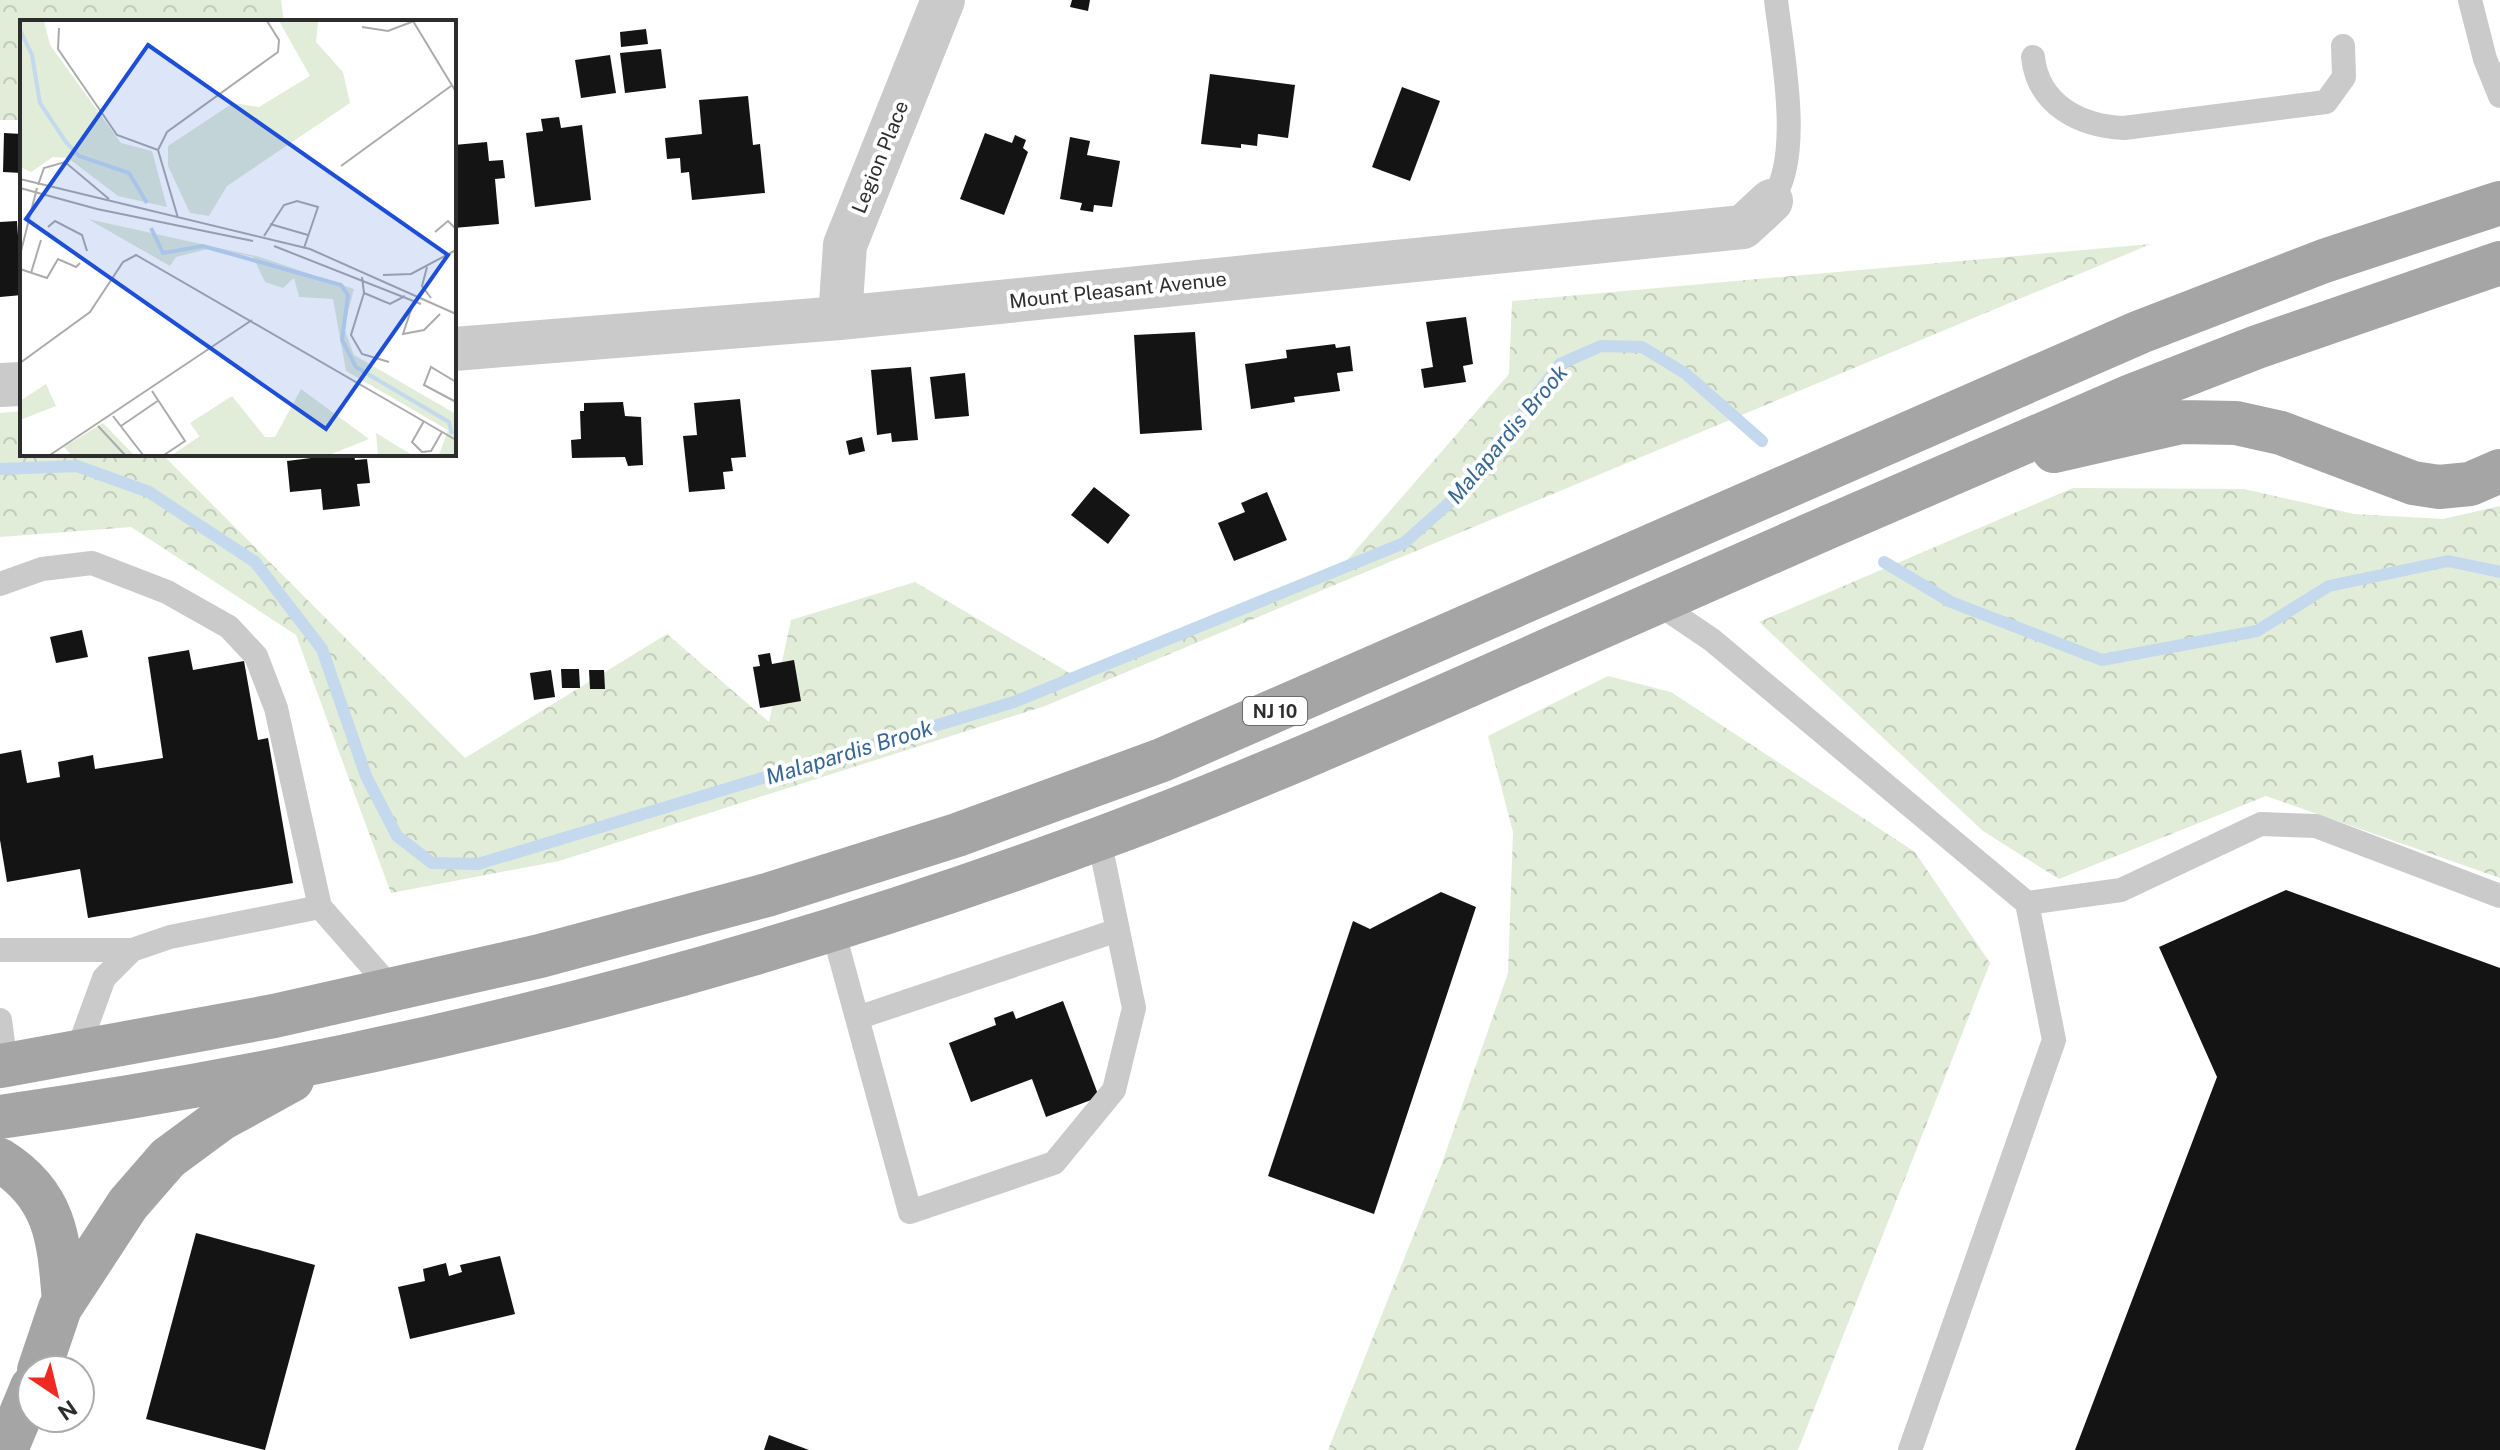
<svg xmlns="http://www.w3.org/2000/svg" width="2500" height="1450" font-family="'Public Sans',sans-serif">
<defs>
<pattern id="forest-crowns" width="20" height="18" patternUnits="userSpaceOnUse" patternTransform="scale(2)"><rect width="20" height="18" fill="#e1ecd9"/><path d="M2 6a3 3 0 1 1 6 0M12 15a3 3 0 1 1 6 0" fill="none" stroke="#c1cbbb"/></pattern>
</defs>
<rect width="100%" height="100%" fill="#fff"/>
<path fill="url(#forest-crowns)" d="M0,0H281L284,22H22V120H0Z
M2151,244L1045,706L559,861L391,893L296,635L131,527L0,537V413L22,411V454H162L465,758L667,634L769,722L791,620L915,582L1078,678L1342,566L1509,374L1512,301Z
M2073,488L2244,489L2354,514L2443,519L2500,506V878L2266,796L2059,879L1983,831L1759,622Z
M1608,676L1671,692L1915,852L1990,963L1798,1450H1328L1441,1166L1508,973L1513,832L1488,736Z"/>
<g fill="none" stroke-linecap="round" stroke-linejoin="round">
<path stroke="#c4d9ed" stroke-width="12" d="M0,469L77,466L149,492L255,562L322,649L366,776L397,836L432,863L478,864L1014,702L1404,543L1466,488L1560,364L1601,346L1642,347L1686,374L1762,441
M1884,562L1951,602L2102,660L2257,631L2329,586L2448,561L2500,572"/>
</g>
<path fill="#141414" d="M1072,0H1090L1088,11L1070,7Z
M646,29L648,44L621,47L620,32Z
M661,49L666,88L625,93L620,53Z
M610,55L616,93L581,98L575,60Z
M1210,74L1295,85L1288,138L1258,134L1257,146L1241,144V148L1201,144Z
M1402,87L1440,101L1410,181L1372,167Z
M748,96L753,145L760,144L765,193L692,200L689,172L681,173L680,158L667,159L665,138L702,134L699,100Z
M559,117L561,128L582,125L591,200L535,207L526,133L543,131L541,119Z
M4,133L22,134V173L3,172Z
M985,133L1012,143L1015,135L1026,140L1023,148L1028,152L1004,215L960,199Z
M1070,137L1090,141L1087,155L1120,161L1112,207L1094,205L1093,212L1080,210L1082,203L1060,199Z
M487,142L489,161L503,160L505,178L495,179L499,224L454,228V145Z
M17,221L22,295L0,297V222Z
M1466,317L1473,364L1463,366L1466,382L1424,388L1421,369L1433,367L1426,322Z
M1195,332L1202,430L1140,434L1134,335Z
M1335,344L1336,348L1350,346L1353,371L1337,373L1340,391L1294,397L1295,402L1251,409L1245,364L1287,358L1286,350Z
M911,367L918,440L892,442L891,433L877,435L871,370Z
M965,373L969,416L935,419L930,377Z
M740,399L746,457L731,458L733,471L723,472L725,489L689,492L683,436L697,435L694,403Z
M623,402L625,416L641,417L643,465L628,466L625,457L572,458L571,440L581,439L580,411H584V403Z
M862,437L865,451L849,455L846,441Z
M318,454H354L355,460L367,459L370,483L357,484L360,506L323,510L321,489L290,492L287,461L319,457Z
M1094,487L1130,515L1108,544L1071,515Z
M1267,492L1287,540L1234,561L1218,523L1245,512L1241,503Z
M82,630L88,657L56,663L50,637Z
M189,650L193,670L244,661L258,740L268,738L293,883L88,918L80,869L7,882L0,840V754L21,750L27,783L60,777L58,762L93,755L95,769L163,758L148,657Z
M770,653L772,664L794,660L801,701L760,708L753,667L760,666L758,655Z
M561,669H579L580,688H562Z
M551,670L555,697L534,700L530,673Z
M589,670H604L605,689H590Z
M2286,890L2500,968V1450H2075L2217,1077L2159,947Z
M1441,892L1476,907L1374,1214L1268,1176L1353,921L1370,929Z
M1063,1001L1099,1097L1046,1117L1032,1079L971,1102L949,1043L996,1025L994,1018L1013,1011L1016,1019Z
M196,1233L315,1265L265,1450L146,1419Z
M500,1256L515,1314L410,1339L398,1287L425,1281L423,1269L446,1263L449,1276L462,1272L460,1265Z
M769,1435L809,1450H764Z"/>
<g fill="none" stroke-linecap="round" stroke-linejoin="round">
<path stroke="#cacaca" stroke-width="24" d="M2470,0L2485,59L2500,96
M2033,57C2038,105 2080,126 2124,128L2326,102L2344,77L2343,46
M1771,201C1804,159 1782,52 1776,0
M0,584L42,569L92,563L167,592L229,627L256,656L276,708L320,907L392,989
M1656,602L1712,640L2027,903L2054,1040L1910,1450
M2027,903L2121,890L2261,824L2316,826L2500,896
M833,930L910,1212L1054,1163L1114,1090L1134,1008L1099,839
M0,950H132
M857,1018L1118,930
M0,1020L6,1065
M77,1052L104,978L132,950L170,937L320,907"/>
<path stroke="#cacaca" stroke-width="44" d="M840,318L845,245L943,0
M454,349L840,318L1743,227L1771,201
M0,385L22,384"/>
<path stroke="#a5a5a5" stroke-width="44" d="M2054,451L2181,422L2236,423L2281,433L2413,483L2439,487L2470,484L2500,471
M0,1066L274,1016L540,956L767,895L957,835L1162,760L2140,332L2324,261L2500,203
M0,1117C379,1063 750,969 1109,835C1265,777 1417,708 1569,641C1756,558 1943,477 2131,396L2257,347L2500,263
M0,1160C57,1196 59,1240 64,1302
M39,1370L60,1308L128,1204L168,1158L221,1119L292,1080
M6,1450L32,1387"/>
</g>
<g text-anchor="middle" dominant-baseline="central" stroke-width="8" stroke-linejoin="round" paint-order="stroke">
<rect fill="#fff" stroke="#6c6c6c" stroke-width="2" x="1243" y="697" width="64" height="28" rx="6"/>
<g font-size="18" font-weight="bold" fill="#2d2d2d">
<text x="1275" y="711">NJ 10</text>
</g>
<g font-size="20" fill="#2d2d2d" stroke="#fff">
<text transform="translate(880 157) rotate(-68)">Legion Place</text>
<text transform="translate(1118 290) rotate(-6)">Mount Pleasant Avenue</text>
</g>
<g font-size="22" font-style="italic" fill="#366694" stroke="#fff">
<text transform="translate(1507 434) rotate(-50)">Malapardis Brook</text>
<text transform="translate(849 752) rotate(-17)">Malapardis Brook</text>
</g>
</g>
<g transform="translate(20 20)">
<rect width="436" height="436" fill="#fff"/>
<path d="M0,1H24L30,25L101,123L132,131L147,187L98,176L48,138L33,137L11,152L0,147ZM259,1H298L296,22L323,52L330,83L207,166L189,196L170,193L148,146V126L213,83L239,87L290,56ZM68,199L240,237L334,269L324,308L334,335L436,394V435H419L428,410L326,351L313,279L279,277L274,258L263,268L245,262L233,237L192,228L156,237L150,246ZM26,364L36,386L0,400V381ZM281,369L349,419L309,435H193L170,403L212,376L245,417H255ZM356,413L392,435H358Z" fill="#e1ecd9"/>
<path d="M83,403L114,435H51L44,427ZM180,416L193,435H152Z" fill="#e1ecd9"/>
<path fill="none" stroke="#c4d9ed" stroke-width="4" d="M0,10L12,35L20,83L46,122L59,136L109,153L127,183M131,208L143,233L183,226L321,265L328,275L322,320L336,347L429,402L432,414"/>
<path fill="none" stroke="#ababab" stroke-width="2" d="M393,1L436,72M342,7L368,11L394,1M39,8L38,29L97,115L138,130M321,146L431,66M0,159L290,229L436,294M18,165L24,148L45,142L89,179M0,168L77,189L233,221M158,198L138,130L147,112L258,32L259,20L247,1M250,204L288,215M28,207L35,201L62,215L67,231M415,212L428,201L436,209M244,216L264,185L277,181L298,187L284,228M254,226L401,284M0,235L17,168M407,247L402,266L411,278M0,249L27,258L38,239L56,247L60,243M11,253L21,220M363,255L391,254L436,230M342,257L344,273L331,315L342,334L369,342M344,273L370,284L385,276M394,281L383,314L404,310L420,294M0,343L70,292L103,242L116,235L436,420M436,362L411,347L404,365L436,382M132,371L165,421L144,435M93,396L123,435M404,401L392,422L402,432L411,431L422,412M78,406L105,435M101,406L139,380M30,435L232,300"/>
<path fill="#1d4ed8" fill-opacity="0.15" stroke="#1d4ed8" stroke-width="4" d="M128,25L428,235L306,409L6,199Z"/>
<rect width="436" height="436" fill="none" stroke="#2d2d2d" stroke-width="4"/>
</g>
<g transform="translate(56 1394) rotate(145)"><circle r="38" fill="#ffffff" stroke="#ababab" stroke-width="2"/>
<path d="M0-6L14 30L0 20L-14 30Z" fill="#f02a23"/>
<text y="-12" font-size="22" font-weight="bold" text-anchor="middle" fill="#2d2d2d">N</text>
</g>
</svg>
